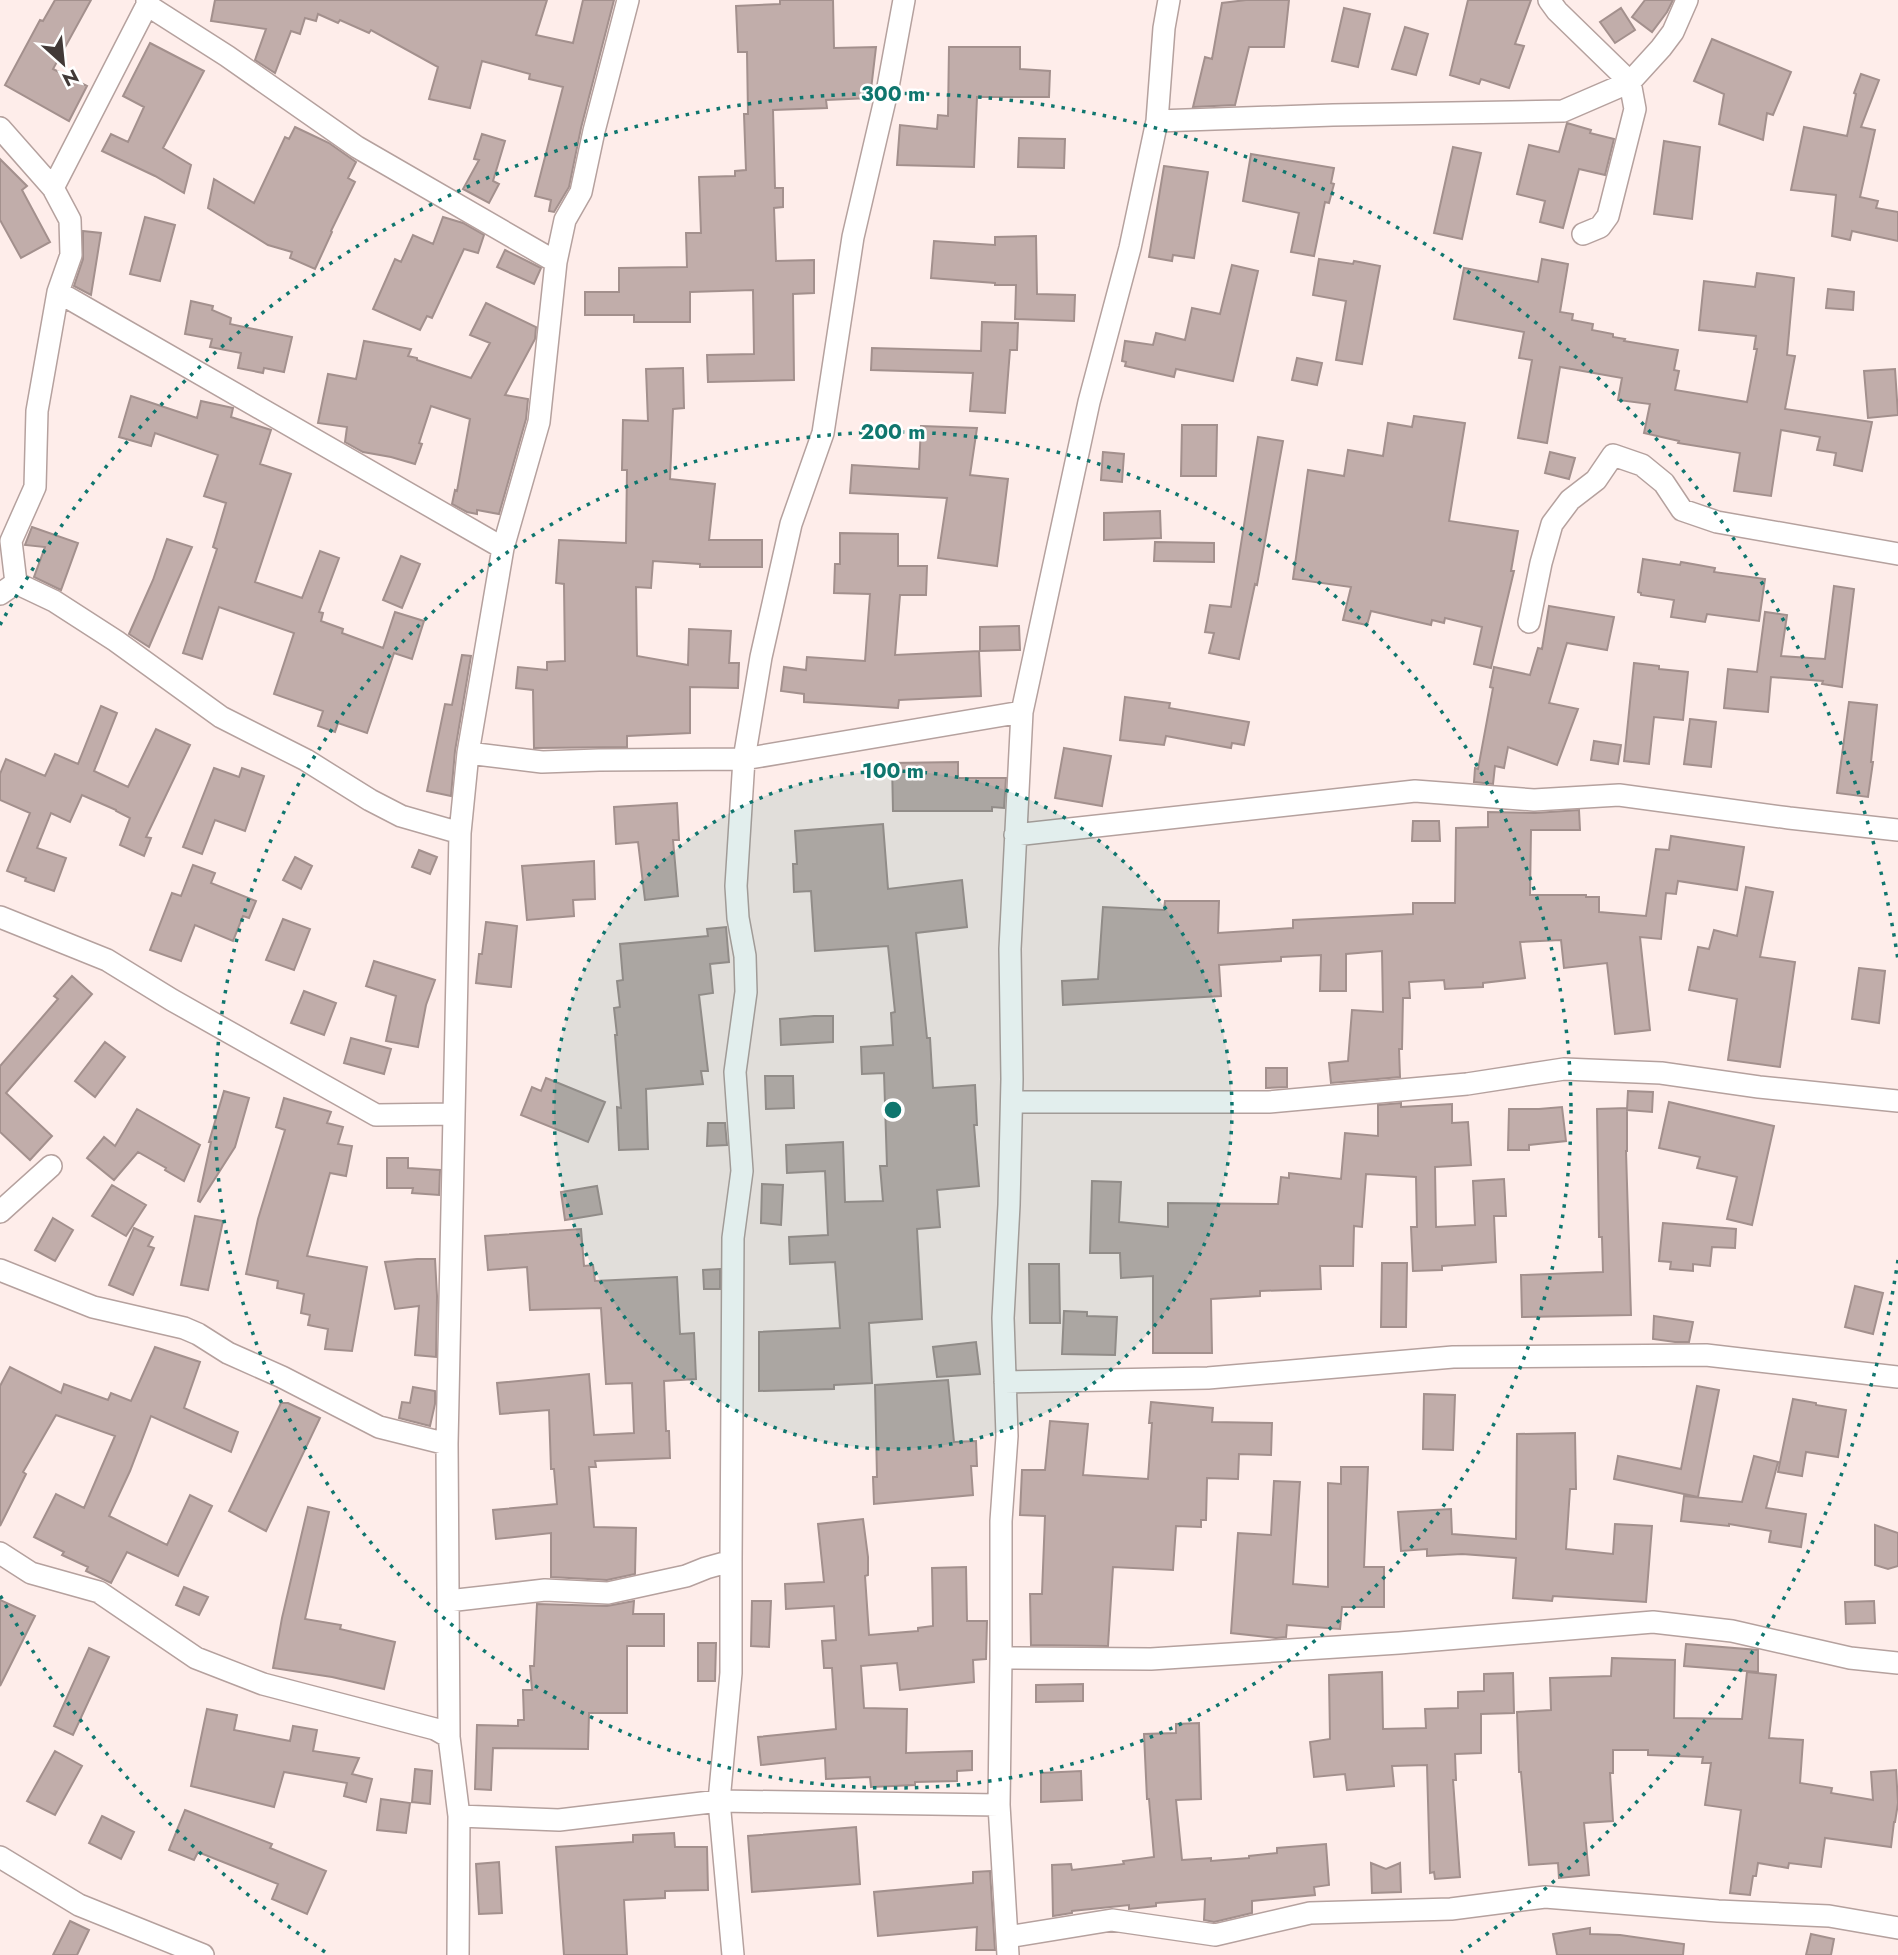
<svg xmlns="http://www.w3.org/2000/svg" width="1898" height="1955" font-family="Jost,sans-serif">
<rect width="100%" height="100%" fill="#feedea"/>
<path fill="#c1adaa" stroke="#a3908d" stroke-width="2" d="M55,0H91L53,69L87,86L69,121L5,85L40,20L43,21Z
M215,0H547L536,35L573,43L583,0H614L581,128L569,187L554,212L549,211L551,200L535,196L563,87L529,79L530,74L482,61L470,108L429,99L438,67L371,30L369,33L340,20L338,23L318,14L316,21L305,18L300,34L291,31L275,73L255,60L266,29L211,21Z
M780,0H833L834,48L876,47L870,98L826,100L827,108L773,110L775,188H783V207L774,208L776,261L814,260V293L793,294L794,380L708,382L707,355L754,354L753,290L690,292V322H634V315H585V292H619V268L687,267L686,233H701L699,177L735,176V171L746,170L744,114H748L747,52H738L736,6L780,4Z
M1246,0H1289L1284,47H1249L1235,105L1193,107L1205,57L1212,59L1222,3Z
M1468,0H1531L1515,44L1524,46L1509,88L1481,79L1479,84L1450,75Z
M1645,0H1673L1667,12L1652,32L1632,17Z
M1344,8L1370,14L1358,67L1332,61Z
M1621,8L1635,30L1615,43L1600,22Z
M1405,27L1428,34L1416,75L1392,69Z
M1712,39L1791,72L1773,115L1767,113L1763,140L1719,124L1724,94L1694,81Z
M150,43L204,71L163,148L191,165L184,193L155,176L102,151L111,134L128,142L144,107L123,96Z
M949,47H1020V69L1050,71L1049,97H977L974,167L897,165L900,125L937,129L938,115L948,116Z
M1861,74L1879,80L1861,127L1875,130L1860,197L1878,201L1876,208L1898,212V241L1852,231L1850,240L1832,236L1836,195L1791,190L1804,127L1847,136L1856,94L1854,93Z
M1567,123L1591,130L1590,133L1614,139L1605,175L1579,169L1563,228L1540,222L1545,201L1517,194L1529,145L1559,152Z
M295,127L329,143L356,162L348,178L355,182L331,231L332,232L315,269L290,258L292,252L268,245L208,208L214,179L254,203L285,137L289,139Z
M482,134L505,141L493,181L499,184L489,203L463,189L479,160L474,159Z
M1019,138L1065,139L1064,168L1018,167Z
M1664,141L1700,147L1692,219L1654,214Z
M1453,147L1481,153L1462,239L1434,233Z
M1251,154L1334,168L1331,183L1334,184L1329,203L1325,202L1314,256L1291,252L1299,213L1243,201Z
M0,159L27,186L22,190L50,242L21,258L0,220Z
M1164,166L1208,172L1194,258L1173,255L1172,261L1149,257Z
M145,217L175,225L160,281L130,274Z
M443,217L463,223L484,235L478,253L464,249L432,318L427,316L420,330L373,309L395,259L401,262L413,235L433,244Z
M83,231L101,233L91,295L74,286L83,259Z
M1036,236L1037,294L1075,295L1074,321L1015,319L1016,285H995V283L931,278L934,241L995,245V237Z
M505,250L541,268L534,284L497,267Z
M1319,259L1353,264L1354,261L1380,266L1362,364L1336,360L1346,301L1313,295Z
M1542,259L1568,264L1560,312L1573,314L1572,320L1593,324L1592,330L1613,334V337L1625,339L1624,341L1678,350L1674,370L1679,371L1675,390L1747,402L1757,349H1754L1756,336L1699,330L1704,281L1755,287L1757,273L1794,278L1787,355L1795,356L1785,409L1872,422L1862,471L1834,465L1836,453L1817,450L1820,437L1781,430L1771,496L1734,491L1740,453L1678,443L1679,441L1644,433L1650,404L1618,400L1622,378L1560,367L1547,443L1518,438L1532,360L1519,358L1524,332L1454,319L1464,268L1538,282Z
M1232,265L1258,271L1233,381L1176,369L1174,377L1125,366L1126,362L1122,361L1125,341L1153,345L1156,333L1185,340L1192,308L1220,314Z
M1828,289L1854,292L1853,310L1826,308Z
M191,301L213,306L212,310L231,318L230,324L292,337L284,372L264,368L263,373L238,368L241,353L210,347L212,339L185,334Z
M486,303L536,327L535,339L505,395L528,399L526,419L499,514L477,510V514L467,512L452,504L455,490L457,491L470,419L431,406L419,443L422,444L415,464L391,457L363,452L345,442L347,427L318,423L328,374L356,379L364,341L411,349L408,356L417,358V360L471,378L490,343L470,335Z
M982,322L1018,323L1017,350H1010L1005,413L970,411L973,373L871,370L872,348L981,351Z
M1297,358L1322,363L1317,385L1292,380Z
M683,368L684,408L673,409L670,479L715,484L709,540H762V567H700V564L653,561L651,588L636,587L637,656L688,665L689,629L731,631L729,663H739L738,688L690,687V733L627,736V747L534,748L533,690L516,688L518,667L547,670V662L565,661L564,584L556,583L559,540L626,543L627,470H622L623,420L648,421L646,369Z
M1895,369L1898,415L1868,418L1864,371Z
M131,396L197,418L201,401L233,408L231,417L271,430L260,464L291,474L255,582L302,598L320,551L339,558L319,612L323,613L321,621L343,629L342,633L383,648L395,612L424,621L412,659L394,653L367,733L338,723L335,732L318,726L323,711L274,694L294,633L219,607L202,659L183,653L217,549L213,547L226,503L204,496L218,455L155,433L151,446L119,437Z
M1414,416L1465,423L1449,521L1518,531L1511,571H1514L1491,668L1474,664L1482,627L1445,618L1444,623L1432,620L1431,625L1371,611L1367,625L1343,620L1351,587L1293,579L1308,470L1344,476L1348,450L1383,456L1388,423L1412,427Z
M1182,425H1217L1216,476H1181Z
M921,426L977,428L970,475L1008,479L997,566L938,558L947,498L850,493L852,465L919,469Z
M1258,437L1283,441L1257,585L1255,584L1239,659L1209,653L1214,633L1205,632L1210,605L1231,607Z
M1103,452L1124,454L1122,482L1101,480Z
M1550,452L1575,458L1569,479L1545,473Z
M1160,511L1161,538L1104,540V513Z
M32,527L78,543L61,590L34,577L45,547L25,545Z
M840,533L898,534V566H927L926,595H900L895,655L979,651L981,696L899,700L898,708L804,702V694L781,691L784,667L806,670L807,657L865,661L870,594L834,593L835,564H840Z
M167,539L192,547L149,647L129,634L153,580Z
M1155,542L1214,543V562L1154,561Z
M401,556L420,564L402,608L383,600Z
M1643,559L1680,565L1681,562L1715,568L1714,572L1765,579L1759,621L1707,614L1705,622L1671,617L1674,600L1641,595V593L1638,592Z
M1834,586L1854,589L1842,687L1822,684L1823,681L1771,677L1768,712L1724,708L1728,669L1757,672L1765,612L1787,615L1781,656L1825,659Z
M1549,606L1614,617L1607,650L1567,643L1549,703L1578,709L1557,765L1508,747L1504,768L1495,766L1493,784L1474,782L1475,768L1478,769L1493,688L1490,687L1494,667L1530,675L1538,648L1542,649Z
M1019,626L1020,650L980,651V627Z
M462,655L471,656L455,751L451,796L427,791L445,704L452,705Z
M1634,663L1659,666V669L1688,672L1683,720L1654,717L1649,764L1624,761Z
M1125,697L1170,703L1169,708L1249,722L1244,745L1232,743L1231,748L1166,736L1164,745L1120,740Z
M1849,702L1877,705L1871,762H1873L1868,797L1837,793Z
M101,706L117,713L94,771L128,787L156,729L190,745L146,837L151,838L144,856L120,845L130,818L116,811V810L82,795L70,822L51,813L37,848L66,858L54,891L25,881L26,878L7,871L30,813L0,800V774L6,759L45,776L55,754L78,764Z
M1690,719L1716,722L1711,767L1684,764Z
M1594,741L1621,745L1618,764L1591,760Z
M1064,748L1111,756L1102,806L1055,798Z
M958,762V778H1006L1004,808L992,807V811H893L892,763Z
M214,768L239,777L242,768L264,776L245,831L215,820L202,854L183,847Z
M677,803L679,840H673L678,896L645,900L638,842L616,844L614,807Z
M1579,810L1580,830H1531L1530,895H1586V897H1599V912L1646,916L1656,849L1669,850L1671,836L1744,847L1737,890L1678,881L1676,894L1666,893L1661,939L1640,937L1650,1030L1615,1034L1607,963L1564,968L1561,940L1520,942L1525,978L1483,983V987L1445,989L1444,980L1409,982L1410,998H1403L1402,1049H1399L1400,1077L1331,1083L1329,1063L1348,1061L1352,1010L1383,1012L1382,951L1346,954V991H1320L1321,955L1281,957V961L1219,965L1221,996L1063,1005L1062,981L1098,979L1103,907L1164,910L1165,901H1219L1218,933L1293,928V920L1413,914V903H1455L1456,828L1488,827V812L1535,813Z
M1413,821H1439L1440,841H1412Z
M883,824L888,889L962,880L967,927L916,933L927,1038H930L933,1088L975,1085L977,1125H974L979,1186L937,1190L940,1227L917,1229L922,1319L869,1323L872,1383L834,1385V1389L759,1391V1332L840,1328L835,1262L790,1264L789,1237L828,1235L825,1171L787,1173L786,1145L843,1142L845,1202L883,1201L880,1166H887L884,1073L862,1074L861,1047L893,1045L891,1013L895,1012L888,946L815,951L811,891L794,892L793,864H797L795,831Z
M419,850L437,857L430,874L412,867Z
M295,857L312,866L301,889L283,880Z
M594,861L595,899L573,900L574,916L527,920L522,866Z
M193,865L215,873L211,883L256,901L249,918L243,916L233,941L195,925L181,961L150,950L172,893L181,896Z
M1746,887L1773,892L1760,957L1795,962L1780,1067L1728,1060L1737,999L1689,990L1698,947L1709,949L1714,930L1737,936Z
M283,919L310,929L294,970L266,960Z
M486,922L517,926L511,987L476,983L479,954H482Z
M726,927L729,962L710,964L713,993L699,995L708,1071H701L703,1084L646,1089L648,1149L619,1150L617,1107L621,1108L615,1035H617L614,1008L620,1007L617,981L623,980L620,944L708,936L707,929Z
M374,961L435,980L426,1005L418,1047L386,1041L396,996L366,986Z
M1859,968L1885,971L1879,1023L1852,1019Z
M72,976L92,994L6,1093L52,1136L30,1160L0,1132V1066L58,999L54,996Z
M304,991L336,1003L324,1035L291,1023Z
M814,1016H833V1042L781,1045L780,1019Z
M351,1038L391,1049L384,1074L344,1063Z
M105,1042L125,1057L95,1097L75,1081Z
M1266,1068H1287V1087L1266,1088Z
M765,1076H793L794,1108L766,1109Z
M546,1078L605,1102L588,1142L521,1115L532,1087L541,1091Z
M224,1091L249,1098L235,1147L200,1202L198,1201L211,1142H209Z
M1628,1091L1653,1092L1652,1112L1627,1110Z
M284,1098L331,1112L327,1123L343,1127L338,1144L352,1146L346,1176L330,1173L307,1256L367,1267L352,1351L325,1349L328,1329L308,1325L310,1315L301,1313L304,1294L277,1288L278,1281L246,1274L258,1219L285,1130L276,1127Z
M1669,1102L1774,1126L1752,1225L1727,1219L1737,1177L1697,1168L1700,1157L1659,1148Z
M1401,1103V1107L1452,1104V1123L1468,1122L1471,1165L1435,1167L1436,1227L1475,1225L1473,1181L1504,1179L1506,1216H1494L1496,1262L1442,1266V1270L1413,1271L1411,1227H1417L1416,1177L1366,1174L1362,1227L1354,1226L1353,1266H1320L1321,1289L1260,1291V1296L1211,1299L1212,1353H1153V1276L1121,1278L1120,1253H1090L1092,1181L1121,1182L1119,1222L1168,1227V1203L1278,1204L1281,1177L1289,1178V1173L1341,1179L1345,1133L1378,1136V1105Z
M1562,1107L1566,1141L1529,1145V1150H1508L1509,1109H1539Z
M1627,1108V1151H1626L1631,1315L1522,1317L1521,1275L1603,1272L1602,1237H1599L1597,1109Z
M137,1109L200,1145L184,1181L165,1170L166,1168L138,1152L114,1180L87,1158L104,1137L115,1146Z
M708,1123H725L727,1145L707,1146Z
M387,1158H408V1168L440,1170L439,1195L412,1193L413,1188H387Z
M762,1184L783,1185L781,1225L761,1223Z
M112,1185L146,1205L126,1236L92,1216Z
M597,1186L602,1214L565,1220L561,1192Z
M195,1216L223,1221L208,1290L181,1285Z
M53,1218L73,1230L55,1261L35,1250Z
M1663,1223L1736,1229L1735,1248L1712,1247L1710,1266L1693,1264V1271L1670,1269L1671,1262L1659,1261Z
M134,1228L153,1237L148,1246L154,1248L133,1295L109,1285Z
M581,1229L584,1266L593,1265L595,1281L677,1277L680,1334L694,1333L696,1379L664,1381L666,1431H669L670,1458L595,1461L596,1467H589L594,1527L636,1528L635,1574L607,1580L551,1577V1533L496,1539L493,1510L557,1504L554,1469H551L549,1410L500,1414L497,1383L589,1374L594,1435L634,1433L632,1383L606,1384L601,1308L530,1310L527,1267L488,1270L485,1236Z
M417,1259H435L437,1296L436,1357L415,1355L419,1306L395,1309L385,1262Z
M1382,1263H1407L1406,1327H1381Z
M1029,1264H1059L1060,1323H1030Z
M720,1269V1289H704L703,1270Z
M1855,1286L1883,1293L1873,1334L1845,1327Z
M1064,1311L1087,1312V1316L1117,1317L1115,1355L1062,1354Z
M1654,1316L1693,1322L1689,1342H1675L1653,1339Z
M976,1342L980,1374L937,1377L933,1347Z
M155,1347L200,1362L184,1408L238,1432L231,1452L151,1416L130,1471L109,1516L167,1545L190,1495L212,1506L178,1576L127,1552L111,1583L86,1571L88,1567L62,1555L64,1552L34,1537L56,1494L84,1508L115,1436L56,1415L23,1472L26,1474L0,1526V1386L10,1367L61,1393L64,1384L108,1400L111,1393L131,1401Z
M948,1380L954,1442L976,1441L977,1466H971L973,1495L874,1504L873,1477H877L875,1385Z
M1697,1386L1719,1390L1698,1497L1614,1479L1618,1456L1681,1469Z
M413,1387L435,1391V1404L430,1426L399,1418L402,1402L410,1403Z
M1424,1394L1455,1395L1453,1450L1423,1449Z
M1793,1399L1816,1403V1405L1846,1410L1838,1457L1806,1452L1802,1476L1778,1472Z
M1151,1402L1213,1408L1212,1422L1272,1423L1271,1455L1239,1454L1238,1479L1207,1478L1206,1520H1201V1527L1176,1526L1173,1570L1113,1567L1108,1646L1031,1645L1030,1594H1042L1045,1516L1020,1515L1022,1470H1045L1050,1421L1088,1424L1083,1475L1148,1479L1152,1423H1149Z
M281,1403H288L320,1418L266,1531L229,1511Z
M1575,1433L1576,1489H1570L1566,1549L1613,1554L1615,1524L1652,1526L1646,1602L1553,1596L1552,1601L1513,1598L1516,1558L1462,1554L1427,1556V1549L1401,1551L1398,1512L1451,1509L1452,1534L1516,1539L1517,1434Z
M1754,1456L1778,1462L1766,1508L1806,1514L1801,1547L1769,1542L1771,1531L1729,1524V1526L1681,1521L1684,1496L1742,1502Z
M1341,1467H1368L1364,1567H1384V1607H1342L1340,1629L1287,1625L1286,1637L1276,1638L1231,1633L1238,1533L1271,1535L1274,1481L1300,1482L1293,1584L1328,1587V1483L1341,1484Z
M308,1507L329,1512L305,1619L341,1625L340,1629L395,1642L384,1689L332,1677L273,1668L282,1618Z
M863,1519L868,1557V1575L865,1576L869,1635L918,1631V1628L933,1626L932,1568L966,1567L967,1621H987L986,1659L973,1660L974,1682L900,1690L897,1663L861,1666L864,1708L907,1709L906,1753L972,1751V1770L957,1771V1781L915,1782V1785L871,1787L870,1777L826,1779L825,1758L761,1765L758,1737L836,1729L832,1668H824L822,1641L836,1640L834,1606L786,1609L785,1584L824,1582L818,1524Z
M1875,1525L1898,1533V1566L1888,1569L1875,1565Z
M184,1587L208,1597L199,1615L176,1605Z
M0,1600L35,1616L0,1686Z
M634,1601L633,1614H664V1646H627V1713H589L588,1749L493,1748L491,1790L475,1789L477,1725L518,1726V1720H524L523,1690H532L530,1666H534L537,1604L607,1606Z
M752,1601H771L769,1647L751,1646Z
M1874,1601L1875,1623L1846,1624L1845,1602Z
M698,1643H716L715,1681H698Z
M1686,1644L1758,1650V1672L1684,1666Z
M89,1648L109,1657L73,1735L54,1726Z
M1612,1658L1675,1660L1674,1718L1742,1719L1747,1672L1776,1675L1769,1738L1803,1740L1800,1783L1832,1788L1831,1793L1873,1800L1871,1772L1896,1770L1898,1803L1895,1822H1894L1891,1847L1825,1838L1821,1867L1789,1863L1788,1868L1758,1863L1756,1876H1753L1750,1895L1730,1893L1741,1810L1705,1805L1711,1763H1702L1703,1757L1648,1755V1750H1613V1773H1610L1613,1821L1584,1823L1589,1875L1559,1878L1558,1863L1529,1865L1521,1772H1519L1517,1712L1551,1710L1550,1678L1611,1676Z
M1382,1672L1383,1729L1426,1728L1425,1709L1458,1708V1692L1484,1691V1674L1513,1673L1514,1713L1481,1714V1753L1455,1754L1456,1780H1453L1460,1877L1435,1879L1434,1872L1430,1873L1427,1765L1392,1766L1394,1786L1347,1790L1345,1774L1314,1777L1310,1742L1330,1739L1329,1675Z
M1083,1684V1701L1036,1702V1685Z
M207,1709L237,1715L234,1730L290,1741L293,1726L317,1730L313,1751L359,1758L352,1774L372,1779L366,1802L344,1796L347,1783L284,1772L274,1807L191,1786Z
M1199,1723L1201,1799L1176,1800L1182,1860L1211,1858V1861L1249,1858V1856L1277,1853V1848L1326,1844L1329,1885L1314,1887L1315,1895L1252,1901V1913L1214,1922L1204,1920L1205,1899L1156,1903V1906L1129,1909V1905L1072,1911V1913L1053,1916L1052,1865L1071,1864L1072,1870L1124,1864L1123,1861L1154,1857L1149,1799H1147L1144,1734L1176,1733V1724Z
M55,1751L82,1766L55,1815L27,1801Z
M415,1769L432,1771L430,1804L412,1802Z
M1081,1771L1082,1800L1041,1802V1773Z
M381,1799L410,1803L406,1833L377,1830Z
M185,1810L272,1844L270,1848L326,1871L307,1914L272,1899L278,1884L198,1852L194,1860L169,1850Z
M102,1816L134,1832L121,1859L89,1843Z
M856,1827L860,1884L752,1892L748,1836Z
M674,1833L675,1847H707L708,1890L665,1891V1898L624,1900L627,1955H564L556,1847L633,1842V1835Z
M499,1862L502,1913L479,1914L476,1864Z
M1371,1863L1386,1869L1400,1863L1401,1892L1372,1893Z
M990,1871L995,1950H976L977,1927L878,1936L874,1892L973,1883V1872Z
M70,1921L89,1930L77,1955H53Z
M1590,1928V1934L1620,1935L1684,1944L1683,1955H1557L1553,1934Z
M1811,1934L1834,1939L1831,1955H1806Z"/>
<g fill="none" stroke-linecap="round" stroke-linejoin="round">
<g stroke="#b5a19e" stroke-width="24">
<path id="street" d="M1549,0L1557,11L1630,82L1635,109L1608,216L1600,227L1583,234
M147,5L227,56L357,147L556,262
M1157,121L1333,115L1563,111L1630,82L1661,48L1673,32L1687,0
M0,128L53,188L70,220L71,255L58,292L37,411L35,487L11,541L16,583L0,594
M53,188L147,5V0
M58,292L503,548
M16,583L54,601L116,641L221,717L306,760L370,800L401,816L460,833
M1529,622L1541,563L1552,524L1570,500L1596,480L1613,455L1642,465L1664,483L1682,510L1717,522L1898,554
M468,753L542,762L599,760L744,759L1022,712
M1015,835L1415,791L1534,800L1619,795L1789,818L1898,830
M0,917L107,960L172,1000L376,1115L454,1114
M1012,1102H1269L1467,1084L1564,1069L1661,1073L1759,1087L1898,1101
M0,1212L51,1166
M0,1270L93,1307L184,1328L198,1334L228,1353L282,1377L379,1427L447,1444
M1005,1382L1208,1378L1453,1357L1706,1355L1898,1377
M0,1553L31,1573L99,1592L196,1658L263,1684L435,1729L449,1737
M731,1561V1673L719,1801L733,1955
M448,1601L545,1590L608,1593L686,1576L706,1568L731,1561L733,1238L742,1171L735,1072L746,992L745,956L738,918L736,886L744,759L761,657L791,524L823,433L853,237L888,87L904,0
M1001,1658L1151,1659L1399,1643L1653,1622L1732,1631L1850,1658L1898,1663
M459,1816L559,1820L719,1801L999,1805
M0,1857L79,1905L203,1955
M1007,1937L1112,1920L1215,1935L1310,1913L1451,1909L1545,1897L1718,1911L1829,1916L1898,1928
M458,1955L459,1816L449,1737L447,1444L460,833L468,753L503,548L539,422L556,262L565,220L581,192L594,131L628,0
M1008,1955L999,1805L1001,1658V1521L1007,1436L1003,1318L1009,1205L1012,1079L1010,949L1022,712L1089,402L1130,248L1157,121L1164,28L1169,0"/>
</g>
<use href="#street" stroke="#fff" stroke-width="21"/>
</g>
<circle cx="893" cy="1110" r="339" fill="#0f766e" fill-opacity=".12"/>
<g fill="none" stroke="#0f766e" stroke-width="3.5" stroke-dasharray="3.5 7">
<circle cx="893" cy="1110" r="339"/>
<circle cx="893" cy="1110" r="678"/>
<path d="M1898 1260A1016 1016 0 0 1 1461 1952M325 1952A1016 1016 0 0 1 0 1595M0 625A1016 1016 0 0 1 1898 960"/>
</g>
<circle cx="893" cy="1110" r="10" fill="#0f766e" stroke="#fff" stroke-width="3.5"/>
<g font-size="21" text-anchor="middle" font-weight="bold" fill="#0f766e" stroke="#fff" stroke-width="5" stroke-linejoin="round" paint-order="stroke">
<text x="893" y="101">300 m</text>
<text x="893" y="439">200 m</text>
<text x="893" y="778">100 m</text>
</g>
<g transform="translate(63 63) rotate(153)" stroke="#ffffff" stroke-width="5" paint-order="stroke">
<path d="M0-5L12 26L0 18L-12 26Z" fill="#413937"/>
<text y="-10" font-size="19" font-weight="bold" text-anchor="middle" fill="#413937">N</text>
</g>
</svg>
